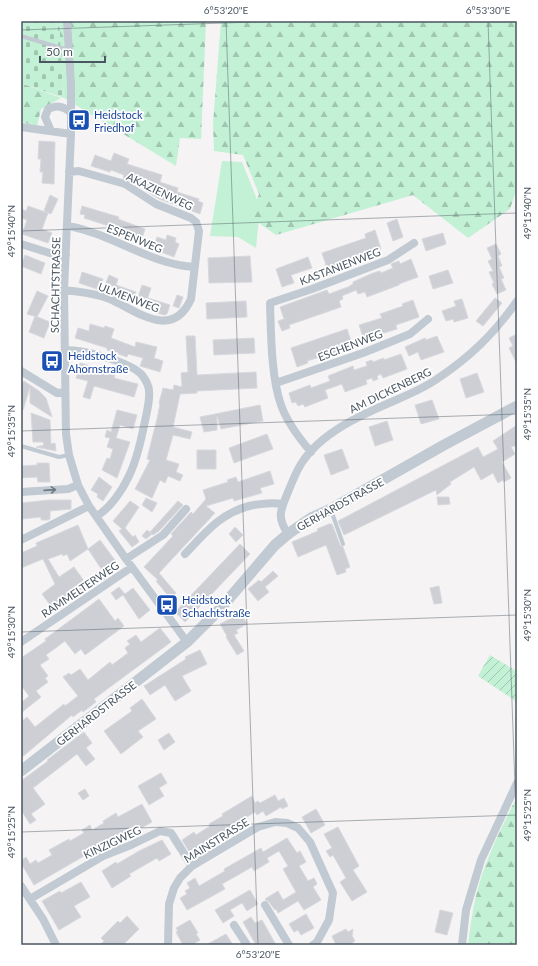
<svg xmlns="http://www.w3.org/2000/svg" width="538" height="966" font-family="Lato,sans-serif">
<defs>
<pattern id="forest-firs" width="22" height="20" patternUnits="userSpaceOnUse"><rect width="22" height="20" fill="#c3f1d5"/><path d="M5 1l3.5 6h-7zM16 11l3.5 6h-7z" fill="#a0c6b0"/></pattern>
<pattern id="cemetery-stones" width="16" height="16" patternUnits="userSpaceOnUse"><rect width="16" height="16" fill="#c3f1d5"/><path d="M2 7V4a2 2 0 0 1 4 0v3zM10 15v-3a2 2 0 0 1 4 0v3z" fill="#a0c6b0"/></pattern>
<pattern id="garden-furrows" width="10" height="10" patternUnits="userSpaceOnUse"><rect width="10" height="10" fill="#c3f1d5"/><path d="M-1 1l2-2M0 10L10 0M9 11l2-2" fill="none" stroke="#a0c6b0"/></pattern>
</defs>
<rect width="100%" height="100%" fill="#f5f3f3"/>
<path fill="#c3f1d5" d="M222,161L242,162L260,207L256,248L238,237L210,236Z"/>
<path fill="url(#forest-firs)" d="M59,21H206L201,139L180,138L176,166L64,98Z
M221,21H517V188L510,209L468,238L413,195L276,235L250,217L259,194L243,155L214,151L213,124Z
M21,83L61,98L41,109L37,126L21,122Z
M517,797V945H468C470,929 472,912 476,896C484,862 501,828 517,797Z"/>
<path fill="url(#cemetery-stones)" d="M21,21H59L64,98L21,83Z"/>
<path fill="url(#garden-furrows)" d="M515,609H517V702L478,676L490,655L516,671Z"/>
<path fill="#cdcfd5" stroke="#d7d9de" d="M39,141L55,142L54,184L42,183L43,172H40L41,159H38Z
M114,153L129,159L127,164L162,175L160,182L178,188L177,192L199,199L198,201L203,203L200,214L159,199L146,191L147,188L136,184L123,178L124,175L111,170L110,172L91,166L95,155L111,161Z
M50,195L58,199L51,214L44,211Z
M28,206L48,213L42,229L52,233L48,243L22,234L27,220L21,218V209L26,211Z
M82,206L119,217L118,219L145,229L141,241L119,234L121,230L84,218L85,215L80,214Z
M397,219L403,237L393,241L387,223Z
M375,230L381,249L359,256L360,259L338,266L339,267L328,271L322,253L366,238L365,234Z
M443,233L446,244L426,251L422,239Z
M167,235L176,238L175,242L179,244L174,257L153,249L157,237L166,240Z
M496,244L501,254L498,256L502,266L499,267L504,278L501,279L506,290L497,294L492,284L494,283L489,272L493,271L488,261L492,259L487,248Z
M25,255L45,263L41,274L21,266Z
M250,256L252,282L209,283L208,258Z
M308,257L312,268L291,275L294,283L282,287L276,269Z
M411,259L418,277L399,284V285L367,297L365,292L358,294L356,290L342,296L343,299L339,301L341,307L289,325L290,328L282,331L278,321L284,319L280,307L327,290L329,294L348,287L353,284V282L373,273L380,271L381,273L393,268L391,264L393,263L399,261L400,264Z
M448,270L453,283L433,289L429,276Z
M82,272L103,279L100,290L79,283Z
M109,275L118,279L116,285L136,292L132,302L113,294L115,287L105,285Z
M142,285L151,288L147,300L138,297Z
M37,291L48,296L37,317L27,314Z
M177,295L183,297L179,308L173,306Z
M148,298L170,305L167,314L164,315L145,309Z
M495,298L502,303L483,326L476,321Z
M462,299L468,318L454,322L453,319L446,321L442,311L456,306L454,301Z
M413,300L419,317L396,325L397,329L374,336L375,340L365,343L359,325L382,318L380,314L403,306L402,304Z
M246,301L247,317L207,319L206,303Z
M35,316L50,322L44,338L29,332Z
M90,324L104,328L105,326L114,329L111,338L135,347L136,342L157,347L154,358L163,361L160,372L140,366L143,358L128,354L127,357L107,350V348L75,338L78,328L89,331Z
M347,329L353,347L307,361L308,363L297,367L291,348Z
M517,334V364L509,348L513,346L509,338Z
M186,336H195L197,375L256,372L257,388L197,391V393L180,394L173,427L192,432L190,439L173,435L166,460L179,464L176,472L183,475L180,481L168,476L165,483L160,480L152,498L135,489L150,460L147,459L157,419L160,404L159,403L163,388L173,390L174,385L182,387L181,373L188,372Z
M437,336L444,352L421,360L418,352L409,356L405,347L425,338L426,340Z
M254,338L255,353L214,355L213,340Z
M401,354L407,369L383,378L381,374L377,376L378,379L373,381L372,378L366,380L367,384L345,392L342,384L325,390L328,398L305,407L303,404L298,406L296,402L292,403L289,393L310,385L311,388L330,381L328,376L353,366L354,370L367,366L366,362L372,360L373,362L384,358V360Z
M80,363L94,367V370L115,375L114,378L138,384L134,397L94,386L90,399L83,397L88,381L76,378Z
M477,373L484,392L466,398L460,379Z
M24,381L39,391L46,398L52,417L30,403V387L23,410H21V385Z
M432,400L439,419L421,424L415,405Z
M260,405L263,421L221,429L217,416V430L204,432L200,417Z
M117,410L137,415L133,429L120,425L116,438L130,442L117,478L102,470L107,458L110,459L113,449L107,447L110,438L105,437L107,430L111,432Z
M31,413L50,420L51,444L55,443L56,451L36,447L44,445L43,442H33Z
M387,421L393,440L375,446L369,427Z
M517,425V445L511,447L515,454L502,462L511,478L504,482L503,480L498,483L493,473L481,480L474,467L450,482L451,484L437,495L436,490L344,535L338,521L478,447L483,457L498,449L493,441Z
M267,434L273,449L234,463L229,448Z
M342,449L349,468L331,475L324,455Z
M197,450H216V469H197Z
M37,463H49L50,482H38L37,477L21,478V466L37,465Z
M270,471L274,484L260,488L262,493L234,501L233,498L206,506L215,513L159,573L176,593L170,598L156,581L158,580L144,567L173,536L171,534L191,512L193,514L206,499L203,490L228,482L227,480L236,477L238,482Z
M99,477L112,487L103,501L97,497L98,494L91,490Z
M437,497H449L450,504L438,505Z
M146,498L157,503L152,512L142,505Z
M49,500H71V509L50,511V519L48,520H41V517L22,519L21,503Z
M130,501L139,507L125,528L133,537L135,535L139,542L132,547L119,531L122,529L113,521Z
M178,501L183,505L159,531L153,535L150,532Z
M329,524H332L340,545L343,547L350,567L345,569L346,572L337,575L326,545L298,557L292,542L318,531L317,529Z
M78,525L88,549L100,540L117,563L104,573L88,549L70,561L67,554L63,556L62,554L48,559L59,577L74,567L87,585L74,595L73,594L53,609L42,594L55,584L43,559L21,568V553L37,546L36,543Z
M235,527L243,535L236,542L229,534Z
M147,530L152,534L146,539L142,536Z
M240,544L250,554L185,622L175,612Z
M99,571L105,579L95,585L90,578Z
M273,571L278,576L265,587L269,592L258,601L248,589L259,580L261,582Z
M439,586L442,603L434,604L430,588Z
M119,587L125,594L133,588L150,610L139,619L123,595L116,600L111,593Z
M99,599L115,621L118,618L124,626L85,655L81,649L75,654L65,641L46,655L49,659L40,665L48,676L45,678L48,682L36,691L41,697L21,713V703L29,696L21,685V658L46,641L45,639Z
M237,615L239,619L243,617L247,624L236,630L238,633L234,635L244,651L237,655L226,637L227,636L220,624Z
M160,628L171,642L110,687L94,699L96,702L83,712L82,710L73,717L72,715L21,758V722L27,717L35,727L64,704L65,706L78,696L63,677L69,673L71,675L80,669L88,680L110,662L112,665L128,653L125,648L130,644L127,641L136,635L141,642Z
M200,650L207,664L182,676L191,691L175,701L165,685L150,695L144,686L186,659L185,657Z
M142,699L156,719L138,731L143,737L121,754L104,731L132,711L130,708Z
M84,732L92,743L86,748L95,759L86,766L77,754L33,788L45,804L31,814L36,820L30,824L21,810V781L48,761L47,760Z
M169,733L175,742L164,750L158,740Z
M161,773L167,783L159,788L164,796L149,805L138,786Z
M85,789L89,796L83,800L78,793Z
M275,795L278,801L284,798L288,806L282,809L281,807L266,816L263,811L257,815L255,812L190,853L182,840L194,832L196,835L210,826L209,824L223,816L222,814L252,796L255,803L258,801L260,803Z
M142,804L152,822L136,831L134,827L34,885L21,863V861L26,857L30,864L36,860L38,863L52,855L49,850L69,839L70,841L84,833L82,830L90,825L92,830L104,823L103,821L116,813L118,817Z
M316,809L325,825L311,833L302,817Z
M338,827L359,866L353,870L367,892L352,901L340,882L346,878L333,855L330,857L326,851L332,848L324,834Z
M287,838L297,853L300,851L306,862L299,866L308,881L314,878L317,884L313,887L321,900L304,910L298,901L278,913L276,909L275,910L269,902L265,899L278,891L283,900L296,892L283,869L288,866L279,851L267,858L269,862L254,871L252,867L222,884L225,889L187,910L180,898L187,894L185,891L190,888L187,883L195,878L199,886L225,871L224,869L261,848L263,852Z
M162,840L171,854L159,861L157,858L129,874L131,876L112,888L102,871L116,862L117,864L139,851Z
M81,882L90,897L74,906L81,917L59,930L42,901L60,891L61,893Z
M250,890L258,904L247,911L242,903L230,910L234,916L223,923L215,910Z
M440,910L453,913L447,935L435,932Z
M306,914L314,928L301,935L298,930L294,932L289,924Z
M127,916L139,929L123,945H100L104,941L101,938L118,921L120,923Z
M251,917L255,923L262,920L276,945H256L243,922Z
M190,920L198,933L196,934L200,940L192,945H183L176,932L178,931L176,928Z
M346,929L348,932L353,929L352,936L355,941L349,945H336L332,936Z
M226,934L233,945H206Z"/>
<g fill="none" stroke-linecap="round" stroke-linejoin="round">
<path stroke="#c1cad2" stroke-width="4" d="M21,36L68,50
M21,446L59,457L69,455
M331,510L343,544"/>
<path stroke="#c1cad2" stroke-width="8" d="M67,21L71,85V134L64,290L65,364L66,434L69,455L78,485L89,506L126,559L187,642
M21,127L71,134
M51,131L45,117L48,109C57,105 63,106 70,112
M67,226C78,227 87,231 97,234C129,246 160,265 195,267
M21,244L56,255H66
M64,290C79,292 96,293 110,299C137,311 172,341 191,299L199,231L196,222L191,218L156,204L125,184L79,171L69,172
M65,350C84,350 129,361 142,375C145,379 149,386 149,391C150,401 147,411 145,421C141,440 137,459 129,476C122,491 110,508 97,516
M21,371L57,393L65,392
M276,383L363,353L410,334L428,319
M311,452C299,438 287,422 281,405C271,377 271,333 270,303L312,289L388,260L414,243
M21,492L68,489L78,485
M288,534C276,516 281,510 288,492C292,482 296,472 301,464C321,432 363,414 396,400C410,394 424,388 437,379C470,357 494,334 517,301
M21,540L89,506
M185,554C205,533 221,513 249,506C262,503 271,502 283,504
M126,559L163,535L186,509
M21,642L132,567
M21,886L43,919L56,945
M30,899L103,856L131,845L160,831L171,833L192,866
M265,905L289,945
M234,925L247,945
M168,945L169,904L174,888L180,878L192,866L258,827L275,822L287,823L298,828L310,842L333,893L329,920L317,942L313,945
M462,945L466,910L481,860L517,783"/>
<path stroke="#c1cad2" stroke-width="11" d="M21,771L187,642L220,609L275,545L288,534L311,518L331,509L444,445L517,406"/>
</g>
<defs><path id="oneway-shaft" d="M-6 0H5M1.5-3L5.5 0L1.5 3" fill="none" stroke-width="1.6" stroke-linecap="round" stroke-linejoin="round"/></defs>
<use stroke="#6e7983" href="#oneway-shaft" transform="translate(50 490) rotate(-4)"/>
<path fill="none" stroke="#4a5661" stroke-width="1" stroke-opacity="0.45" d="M226,21L258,945M488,21L517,843M21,30L282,21M21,231L517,213M21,431L517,414M21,632L517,615M21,832L517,815"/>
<defs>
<g id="bus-square" transform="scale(1.15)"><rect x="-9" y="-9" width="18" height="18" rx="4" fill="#1a4fb4" stroke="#fff"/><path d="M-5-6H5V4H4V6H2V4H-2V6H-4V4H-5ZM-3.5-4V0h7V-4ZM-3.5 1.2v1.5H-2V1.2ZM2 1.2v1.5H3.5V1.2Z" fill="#fff"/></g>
</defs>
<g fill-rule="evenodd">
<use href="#bus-square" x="79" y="120"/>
<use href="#bus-square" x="52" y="361"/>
<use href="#bus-square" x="167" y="605"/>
</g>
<g text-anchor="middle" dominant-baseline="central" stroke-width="3.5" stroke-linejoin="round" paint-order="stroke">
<g font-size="11" fill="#164399" stroke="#fff" text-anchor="start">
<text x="94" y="114">Heidstock<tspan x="94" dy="13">Friedhof</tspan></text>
<text x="68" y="355">Heidstock<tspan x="68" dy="13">Ahornstraße</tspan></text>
<text x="182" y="599">Heidstock<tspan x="182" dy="13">Schachtstraße</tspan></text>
</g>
<g font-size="11" fill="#4a5661" stroke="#fff">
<text transform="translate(160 191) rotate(26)">AKAZIENWEG</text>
<text transform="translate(135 238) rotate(22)">ESPENWEG</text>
<text transform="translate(340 266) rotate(-21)">KASTANIENWEG</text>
<text transform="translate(55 285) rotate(-89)">SCHACHTSTRASSE</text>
<text transform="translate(129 297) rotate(21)">ULMENWEG</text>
<text transform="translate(350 345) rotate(-21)">ESCHENWEG</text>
<text transform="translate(390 390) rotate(-26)">AM DICKENBERG</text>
<text transform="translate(340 504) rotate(-29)">GERHARDSTRASSE</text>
<text transform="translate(80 589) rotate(-34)">RAMMELTERWEG</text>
<text transform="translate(96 713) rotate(-38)">GERHARDSTRASSE</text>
<text transform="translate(216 840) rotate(-32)">MAINSTRASSE</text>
<text transform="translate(112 842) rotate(-25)">KINZIGWEG</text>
</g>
</g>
<rect width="538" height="966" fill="none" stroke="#ffffff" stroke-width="44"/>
<path d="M40 56v6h65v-6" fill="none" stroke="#4a5661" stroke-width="2"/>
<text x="46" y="56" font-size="12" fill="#4a5661" stroke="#ffffff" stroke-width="3" paint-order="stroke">50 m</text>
<rect x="22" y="22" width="494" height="922" fill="none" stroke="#4a5661" stroke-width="1.5"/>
<g font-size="10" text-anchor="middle" fill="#4a5661">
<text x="226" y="14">6°53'20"E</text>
<text x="488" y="14">6°53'30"E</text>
<text transform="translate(527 213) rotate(-90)" y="4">49°15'40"N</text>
<text transform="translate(11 231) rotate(-90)" y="4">49°15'40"N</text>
<text transform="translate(527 414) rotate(-90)" y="4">49°15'35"N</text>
<text transform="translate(11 431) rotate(-90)" y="4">49°15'35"N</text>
<text transform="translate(527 615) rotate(-90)" y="4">49°15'30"N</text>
<text transform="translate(11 632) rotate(-90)" y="4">49°15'30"N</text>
<text transform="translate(527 815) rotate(-90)" y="4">49°15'25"N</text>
<text transform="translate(11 832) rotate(-90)" y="4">49°15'25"N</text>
<text x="258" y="958">6°53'20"E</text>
</g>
</svg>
